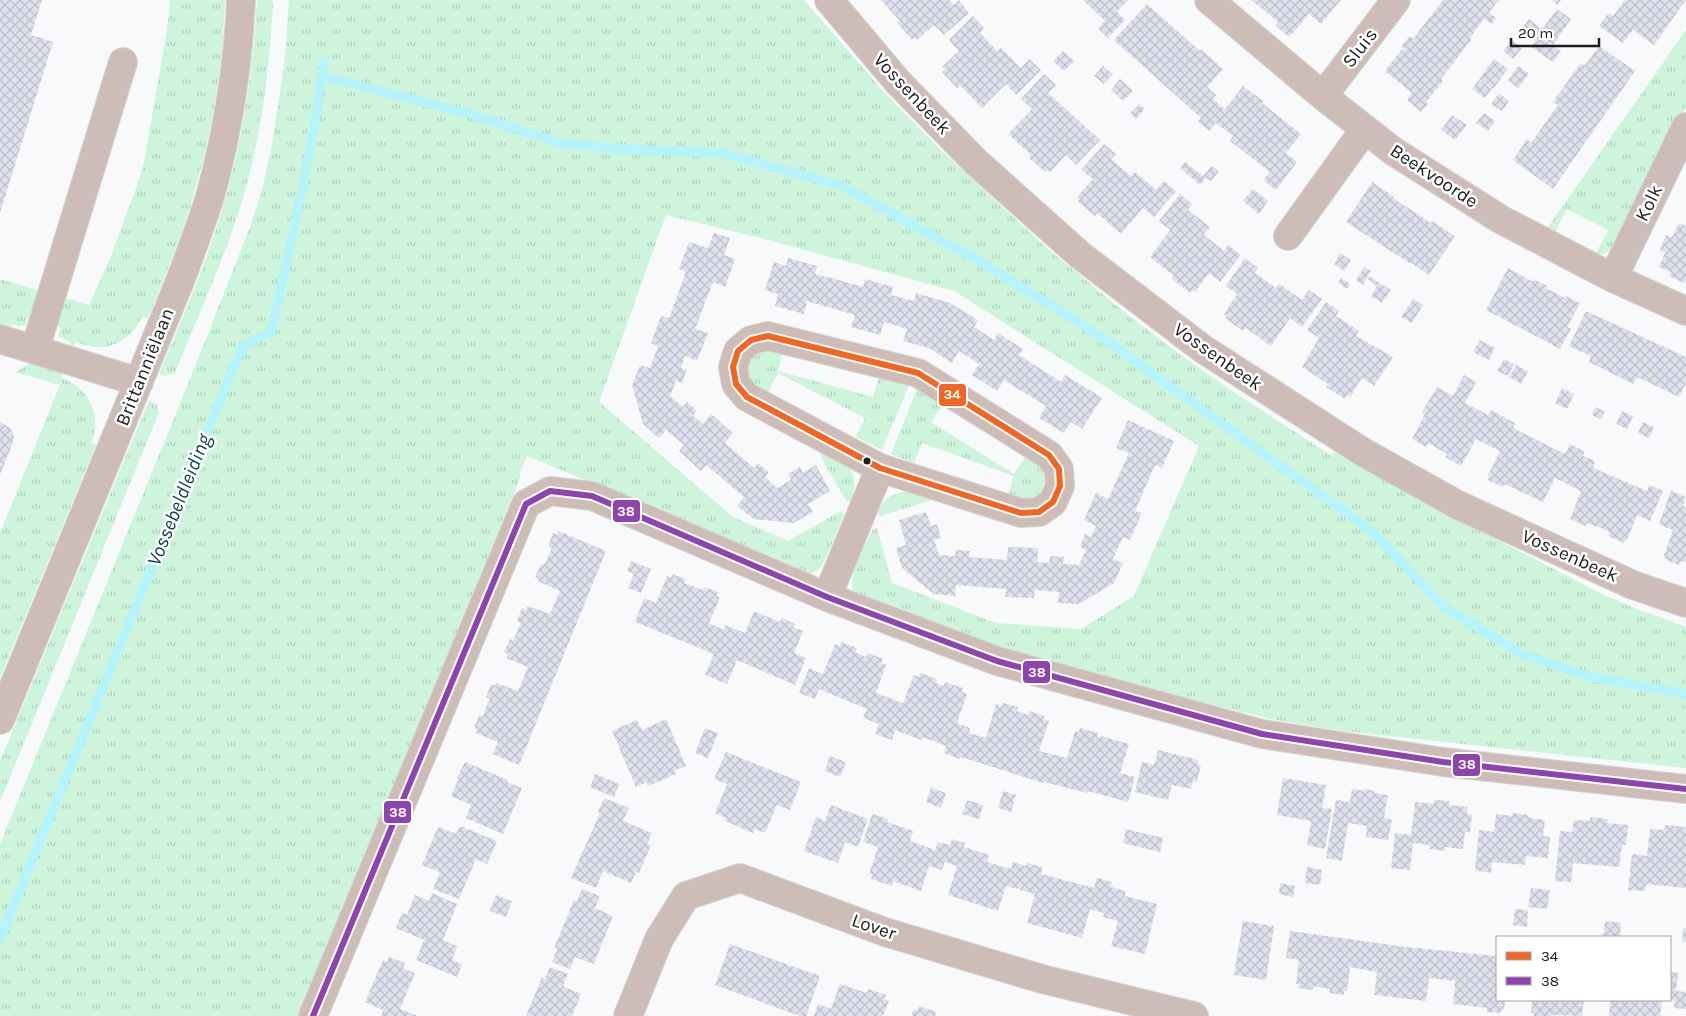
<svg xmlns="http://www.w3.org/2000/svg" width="1686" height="1016" font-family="Karla,sans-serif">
<defs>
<pattern id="grass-tufts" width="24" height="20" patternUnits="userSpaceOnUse" patternTransform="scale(1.25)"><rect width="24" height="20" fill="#cef4db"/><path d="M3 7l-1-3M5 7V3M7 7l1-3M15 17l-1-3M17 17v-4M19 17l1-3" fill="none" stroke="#b0d1bc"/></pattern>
<pattern id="building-cross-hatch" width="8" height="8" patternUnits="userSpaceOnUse" patternTransform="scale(1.25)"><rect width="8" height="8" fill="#dfe0ed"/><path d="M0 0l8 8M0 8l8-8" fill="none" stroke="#bfc0cb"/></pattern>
</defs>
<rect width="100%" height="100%" fill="#f8f9fb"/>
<path fill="url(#grass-tufts)" d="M170,0H225C223,65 213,130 194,193C182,236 165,277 148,318L142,317C129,344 104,354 76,342L73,348L69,346L70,342L58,336L61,328L57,326L65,298L89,305L109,261L137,186L144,162L167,30Z
M257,0H273V7C269,69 262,131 245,191C227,254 199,313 175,373L164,376L159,374C181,321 204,269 221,214C242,144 253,73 257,0Z
M289,0H804L884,92L942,151L1048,249L1133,319L1185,358L1238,395L1332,456L1337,448L1479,530L1604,595L1640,610L1686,627V768L1343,731L1271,719L1131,685L1014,651L976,639L881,601L877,609C871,606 861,602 856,597C842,583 866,545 872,530L877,528L892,583L996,623L1081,629L1134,596L1199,446L954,291L757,237L666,215L599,402L733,517L788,541L841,511L844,515L825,560L820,568L808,576L788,572L791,565L527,456L520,472V478L299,1016H0V844L195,367L250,227L261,194L272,145L285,58Z
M1686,30V107L1623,238C1616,248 1608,255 1595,255L1608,230L1567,209L1554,234L1546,230Z
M0,279L40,291L32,319L27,318L25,326L21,325L20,327L12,324L11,328L0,325Z
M761,347L783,350L778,371L873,397L879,376L909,385L882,450L856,437L865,418L778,373L768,392C744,379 739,365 761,347Z
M31,363L63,372L61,378C89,387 103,416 91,443L96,445L0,678V533L60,385L15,372Z
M917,389L943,404L931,422L1014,474L1026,456L1039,465L1045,476C1045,487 1039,500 1027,501C1021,502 1013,498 1007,497L1014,476L922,443L914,463L891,454Z
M149,400L157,405L159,412L0,802V761Z
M822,451C846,463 860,468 852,500L848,501L845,499L821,457Z
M915,490L933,498L932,500L883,515L880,516L878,513C882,496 900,491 915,490Z"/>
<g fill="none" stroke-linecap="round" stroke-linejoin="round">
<path stroke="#b5f3fd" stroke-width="9" d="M322,76L470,114L560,143L620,149L722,153L840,185L979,261L1097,334L1373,532L1444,607L1523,655L1591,677L1686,694
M0,939L242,347L256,339L271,332C291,242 312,153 324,61"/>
</g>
<path fill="url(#building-cross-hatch)" d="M0,0H42L31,35L53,42L0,213Z
M881,0H949L954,5L959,0L969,13L944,35L934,25L917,40L915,38L912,40L897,23L900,20L898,19Z
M1083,0H1128L1117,12L1125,20L1108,38L1098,28L1105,21Z
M1251,0H1341L1321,24L1309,14L1292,34H1291L1289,37L1276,26L1278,22Z
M1443,0H1499L1489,12L1496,18L1492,24L1484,19L1470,38L1471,40L1441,79L1443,81L1426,102L1428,104L1421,112L1407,100L1412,93L1385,71L1402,49L1404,50L1405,49L1401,46L1410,36L1413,39Z
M1551,0H1561L1557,5Z
M1625,0H1686L1654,45L1633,30L1623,43L1599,26L1608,13L1613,16Z
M1147,4L1200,51L1201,49L1223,69L1207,87L1216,95L1213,99L1215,101L1225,109L1243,86L1263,101L1262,103L1301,134L1286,153L1297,162L1276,190L1263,180L1270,172L1230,141L1233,136L1216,123L1209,131L1198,122L1201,118L1114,40Z
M1557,9L1571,19L1553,45L1538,35Z
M973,16L984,28L980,33L997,51L1001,48L1021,68L1029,59L1041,70L1016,95L1006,84L982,108L962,87L960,86L957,88L942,72L945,69L942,67L959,51L949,40Z
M1529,19L1541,29L1534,40L1521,30Z
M1538,36L1561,51L1553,62L1531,47Z
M1512,40L1522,48L1513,59L1503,51Z
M1599,46L1635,71L1553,189L1513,160L1527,139L1531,143L1558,105L1553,102L1580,64L1585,65Z
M1063,51L1074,61L1064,71L1053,61Z
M1494,59L1508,69L1493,89L1479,79Z
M1103,66L1113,74L1104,84L1094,76Z
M1518,66L1529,74L1518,88L1508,80Z
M1044,74L1056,85L1048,93L1100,140L1076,165L1066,155L1050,172L1048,170L1045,172L1029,158L1031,155L1008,134L1032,109L1021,99Z
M1120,79L1133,91L1123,101L1111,90Z
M1479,80L1492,89L1485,98L1472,89Z
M1499,93L1509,101L1502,111L1491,104Z
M1139,104L1145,109L1136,119L1130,113Z
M1484,113L1495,121L1488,131L1476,123Z
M1452,115L1467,125L1455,140L1441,130Z
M1104,144L1116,154L1111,159L1131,176L1135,172L1156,190L1164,181L1176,191L1154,217L1143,208L1121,234L1097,213L1095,216L1078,202L1080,199L1077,197L1093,179L1081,170Z
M1185,162L1203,176L1212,166L1219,171L1211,181L1206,178L1200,185L1180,168Z
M1372,182L1394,197L1393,198L1431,223L1432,221L1455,236L1429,275L1410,262L1409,263L1346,222Z
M1253,189L1268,201L1259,214L1243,201Z
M1180,194L1192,204L1188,210L1210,227L1204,235L1224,251L1228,245L1241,255L1220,282L1209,273L1195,292L1192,290L1190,293L1172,279L1174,276L1150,257L1170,230L1159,221Z
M1679,223L1686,226V280L1684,283L1669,276L1671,272L1659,267L1665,253L1660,250L1666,235L1672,237Z
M714,233L730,238L724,255L735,259L725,287L713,282L695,329L708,333L697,361L685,356L681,368L687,370L682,383L676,381L670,396L683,407L687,402L697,411L693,416L703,424L711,414L733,433L725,443L754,468L758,463L769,472L765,477L777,488L791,480L788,474L800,467L803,473L816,465L830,491L808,504L813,512L794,523L754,519L737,506L744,497L706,465L701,471L679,451L684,445L666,430L659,438L643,424L632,385L640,365L650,368L658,346L651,343L661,316L669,318L686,272L679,269L689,242L708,248Z
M1340,253L1351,260L1344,271L1334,264Z
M788,258L817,266L815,274L839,280L863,287L865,279L893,287L891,295L914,301L916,293L950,303L978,320L974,327L994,340L998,333L1023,349L1019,355L1061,382L1065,375L1102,398L1082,429L1071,422L1064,433L1039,418L1046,406L1004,380L997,391L972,375L979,364L959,351L952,363L929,348L903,341L907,329L884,322L880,335L851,327L855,315L807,301L804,314L775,306L778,294L765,290L774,262L786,266Z
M1245,258L1258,268L1255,273L1276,288L1279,284L1302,300L1309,290L1322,299L1302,327L1290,318L1271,346L1246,328L1243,331L1225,318L1227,316L1224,314L1237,294L1226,286Z
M1364,267L1371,271L1363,285L1356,280Z
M1508,268L1531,281H1533L1534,279L1547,286L1546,288L1565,298L1566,296L1580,303L1567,327L1571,329L1560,349L1486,310Z
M1369,276L1391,290L1382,303L1371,296L1377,286L1368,279Z
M1341,278L1350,284L1347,289L1338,283Z
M1413,299L1423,305L1412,323L1401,317Z
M1326,302L1339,311L1336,316L1359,331L1356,336L1393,357L1374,386L1362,378L1350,397L1347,395L1345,399L1326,387L1328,384L1302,367L1319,338L1307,330Z
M1586,311L1686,357V383L1679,397L1637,377L1633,384L1589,362L1591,356L1569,346Z
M1480,340L1495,348L1489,360L1473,352Z
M1504,359L1514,364L1508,376L1497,371Z
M1516,365L1528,371L1521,384L1509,377Z
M1464,375L1476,382L1465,403L1488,415L1491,410L1515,423L1513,428L1565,454L1570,444L1585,452L1583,456L1595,461L1593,468L1647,491L1649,485L1663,491L1650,521L1637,515L1627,540L1626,539L1624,543L1608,536L1610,532L1598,527L1587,523L1586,526L1570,519L1581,491L1555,478L1543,502L1505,484L1503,487L1488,480L1489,476L1488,475L1500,451L1476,439L1461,466L1445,457L1447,454L1428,443L1426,447L1412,439L1425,414L1422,412L1437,387L1453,396Z
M1562,388L1574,394L1567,409L1555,403Z
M1595,407L1605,411L1601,419L1592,415Z
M1622,411L1633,416L1627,429L1616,424Z
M1128,420L1174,441L1162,468L1155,465L1135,511L1142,513L1130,540L1123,537L1113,559L1123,563L1114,583L1079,604L1058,603L1059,592L1035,590L1034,598L1005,597L1006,589L956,585L955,596L934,594L902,568L896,548L906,545L899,520L926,512L931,526L937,524L941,538L934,540L939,555L955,556L956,550L970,551L969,557L1007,560L1008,547L1036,548L1038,549L1037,562L1049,563L1050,556L1064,557L1063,564L1079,565L1086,550L1080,547L1085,534L1091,537L1096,526L1084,520L1096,493L1108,499L1129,453L1116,448Z
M0,422L10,428L14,436L12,445L0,475Z
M1643,422L1654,427L1649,438L1638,433Z
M1671,491L1686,497L1683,506L1686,507V563L1681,561L1679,565L1664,559L1665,555H1664L1673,530L1659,524Z
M558,531L606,551L519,765L493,754L498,742L476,733L477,729L474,728L479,715L483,716L486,707L490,699L486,697L491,684L495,686L496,683L518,691L528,667L506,658L508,654L504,652L510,639L513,641L521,623L517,621L522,608L526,610L528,606L550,614L560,591L538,581L539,579L535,577L541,564L544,565L552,548L548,546L553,533L557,535Z
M631,561L651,569L641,593L628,588L634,574L627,571Z
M672,574L686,579L684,583L703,590L704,587L718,592L716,596L720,597L709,623L724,630L725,625L745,633L754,611L780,622L782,618L795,624L793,627L803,631L794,653L806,658L795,685L737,660L727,684L705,675L714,654L635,622L644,598L656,603L667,576L671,577Z
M841,642L857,648L855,652L866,657L868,653L883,659L881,663L886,665L876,693L903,703L914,675L919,677L920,673L937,679L936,683L944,686L945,682L963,688L962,692L967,694L957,723L970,728L969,733L986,738L996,704L1002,706L1003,703L1018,707L1017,711L1028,715L1029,711L1045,716L1043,719L1049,721L1039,751L1067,758L1075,731L1079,732L1080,728L1098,733L1097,737L1100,738L1101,736L1129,744L1120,773L1135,777L1128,802L1088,791L1087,793L1044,782L1043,783L961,757L960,759L944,753L946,746L922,737L921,740L895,730L892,740L875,734L879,724L863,718L867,709L819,689L815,699L799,693L809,668L823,674L835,644L840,646Z
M666,719L686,766L675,770L676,774L648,786L647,782L636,787L612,731L637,720L642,730Z
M705,728L718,733L708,758L695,753Z
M1158,750L1198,760L1197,764L1201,765L1197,782L1193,781L1191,789L1172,785L1168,800L1135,792L1142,762L1154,765Z
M726,752L801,782L790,810L777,805L765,833L755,829L753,833L725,821L726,818L715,813L727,784L714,779Z
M830,756L846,762L840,777L825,771Z
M465,762L508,780L507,782L522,788L503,834L466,818L471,805L451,796L459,778H457Z
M595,774L619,784L614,797L590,787Z
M1283,778L1326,785L1322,808L1332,809L1325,849L1307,845L1311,821L1277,815Z
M931,788L946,793L941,808L926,802Z
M1352,789L1365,791V789L1375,791L1374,793L1388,795L1384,818L1392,820L1388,840L1366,837L1367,826L1348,823L1342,861L1326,858L1336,800L1350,802Z
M1003,791L1016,795L1011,812L998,808Z
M604,798L629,808L623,821L652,833L647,844L651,845L639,873L636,872L631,883L603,871L596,888L571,878L600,813L598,812Z
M967,800L983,805L979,819L962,814Z
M1434,800L1449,801V805L1468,807L1467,814L1472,815L1470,832H1465L1463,849L1445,847V851L1429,849L1430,845L1413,843L1410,870L1391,868L1395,833L1411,835L1415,802L1434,804Z
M831,805L868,819L858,847L845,842L838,863L804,851L816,817L825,821Z
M1513,813L1529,815V818L1545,820L1543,836L1550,837L1548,858L1526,856L1525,865L1492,862L1491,873L1475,870L1479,830L1494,832L1496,814L1512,816Z
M872,814L888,819L887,822L913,831L910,841L935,850L938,842L950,845L952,839L965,843L964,847L989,855L987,862L1011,869L1013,862L1026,866L1027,863L1042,867L1041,874L1094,888L1097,878L1112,882L1111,887L1126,891L1125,896L1157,904L1145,954L1111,946L1118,921L1103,917L1104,913L1090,909L1082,938L1027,923L1035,894L1020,890L1021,884L1019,889L1006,886L998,911L948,895L957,866L945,862L942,870L929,866L921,891L893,881L892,886L871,879L872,874H869L878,847L863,842Z
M1590,817L1608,819L1607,823L1628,825L1626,845H1622L1619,867L1573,863L1571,882L1555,881L1560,831L1572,832L1574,820L1590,821Z
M1665,825L1686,827V888L1646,884L1645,891L1628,890L1632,854L1647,856L1650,829L1664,830Z
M460,826L497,841L487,864L476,859L459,899L433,889L440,872L422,865L438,827L456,834Z
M1126,829L1163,838L1160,852L1123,843Z
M1307,867L1322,870L1320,885L1305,883Z
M1280,883L1295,886L1293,897L1279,894Z
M1531,888L1550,890L1547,909L1528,907Z
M582,889L600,896L595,908L613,916L594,964L575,957L570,969L552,962L557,949L554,948L574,900L577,901Z
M432,893L457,904L443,940L457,946L452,960L462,964L457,977L416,960L424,940L396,928L402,913L407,915L415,895L429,901Z
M496,895L512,901L506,917L490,911Z
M1515,909L1528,910L1527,927L1513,925Z
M1243,921L1274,926L1266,980L1234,975Z
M1605,921L1621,923L1620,937H1603Z
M1683,928H1686V942H1682Z
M1290,931L1406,947L1497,956V1000H1505L1504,1010L1501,1009V1013L1487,1012V1008L1453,1004L1455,981L1429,978L1426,1001L1374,995L1377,972L1350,967L1347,991H1344V995L1329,993L1330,989L1313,986V990L1298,988L1299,984H1296L1299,960L1286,958Z
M730,944L820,976L806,1016H800L715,985Z
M389,957L405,963L403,968L415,973L400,1009L418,1016H381L383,1010L365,1002L383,960L387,962Z
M550,967L568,974L563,986L581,994L572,1016H526L542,977L545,979Z
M1670,972L1678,973L1676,991L1686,992V1009L1674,1008L1675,1001H1670Z
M840,984L867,993L868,989L886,995L884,999L889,1001L883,1016H814L818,1004L831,1009Z
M1532,1000H1584L1582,1016L1552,1015L1551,1016H1534V1013H1531Z
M1610,1000H1662L1660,1016H1609Z
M919,1006L936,1012L935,1016H911L914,1009L918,1010Z"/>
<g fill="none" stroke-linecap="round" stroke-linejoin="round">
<g stroke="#d5d6d7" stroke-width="30">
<path id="minor" d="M829,0L897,81L976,162L1080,255L1203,349L1363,452L1458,505L1633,585L1686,603
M1209,0L1323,96L1393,151L1500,219L1613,278L1686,311
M1323,96L1396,0
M1288,236L1365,129
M1613,278L1686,127
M768,336L918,373L1049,455L1059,469L1060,486L1053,502L1039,512L1021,513L880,468L747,397L736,384L733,367L738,351L751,340Z
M0,339L139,382
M35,349L123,62
M827,597L880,468
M0,720L180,281C191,252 202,223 211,193C228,130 238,66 241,0
M313,1016L526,504L550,491L592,496L827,597L997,661L1262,734L1443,762L1686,789
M628,1016L659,939L686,896L740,878L885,932L1042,979L1194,1016"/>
</g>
<use href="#minor" stroke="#cebdb7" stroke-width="28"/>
<g stroke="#fff" stroke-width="10">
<path id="bus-1" d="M768,336L918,373L1049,455L1059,469L1060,486L1053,502L1039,512L1021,513L880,468L747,397L736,384L733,367L738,351L751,340Z"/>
</g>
<g stroke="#fff" stroke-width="10">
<path id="bus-2" d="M313,1016L526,504L550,491L592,496L827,597L997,661L1262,734L1443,762L1686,789"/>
</g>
<use href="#bus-1" stroke="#f26522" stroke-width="6"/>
<use href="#bus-2" stroke="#8e44ad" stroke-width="6"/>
</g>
<circle fill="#1b1c1d" stroke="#fff" stroke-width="2" cx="867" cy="461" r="4.5"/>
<g text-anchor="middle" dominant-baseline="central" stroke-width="5" stroke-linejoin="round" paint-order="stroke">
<g font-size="19" fill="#1b1c1d" stroke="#fff">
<text transform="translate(1360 48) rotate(-52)">Sluis</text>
<text transform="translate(912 94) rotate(47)">Vossenbeek</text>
<text transform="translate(1434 176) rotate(33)">Beekvoorde</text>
<text transform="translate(1649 203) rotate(-64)">Kolk</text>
<text transform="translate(1218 357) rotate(35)">Vossenbeek</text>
<text transform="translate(145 367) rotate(-68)">Brittanniëlaan</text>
<text transform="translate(1570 556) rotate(24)">Vossenbeek</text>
<text transform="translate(874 927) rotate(19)">Lover</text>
</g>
<g font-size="20" font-style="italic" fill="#094148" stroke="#fff">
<text transform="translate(179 500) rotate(-68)">Vossebeldleiding</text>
</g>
</g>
<g stroke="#fff" stroke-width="2">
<rect x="938" y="383" width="29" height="24" rx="5" fill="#f26522"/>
<rect x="612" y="499" width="29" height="24" rx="5" fill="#8e44ad"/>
<rect x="1022" y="660" width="29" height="24" rx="5" fill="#8e44ad"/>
<rect x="1452" y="753" width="29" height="24" rx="5" fill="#8e44ad"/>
<rect x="383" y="800" width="29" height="24" rx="5" fill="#8e44ad"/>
</g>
<g font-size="14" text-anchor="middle" font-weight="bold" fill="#fff">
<text x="952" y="399">34</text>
<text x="626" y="516">38</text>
<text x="1037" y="677">38</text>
<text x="1467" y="769">38</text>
<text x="398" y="817">38</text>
</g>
<rect x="1496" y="936" width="175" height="65" fill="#ffffff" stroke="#a4a4a5"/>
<rect x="1506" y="952" width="25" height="8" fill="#f26522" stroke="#a4a4a5"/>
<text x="1541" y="961" font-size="15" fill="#1b1c1d">34</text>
<rect x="1506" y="977" width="25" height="8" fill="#8e44ad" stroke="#a4a4a5"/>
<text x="1541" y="986" font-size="15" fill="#1b1c1d">38</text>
<path d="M1511 38v8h88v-8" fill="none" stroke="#1b1c1d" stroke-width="2.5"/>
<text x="1518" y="38" font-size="15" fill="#1b1c1d" stroke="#ffffff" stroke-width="4" paint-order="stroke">20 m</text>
</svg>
